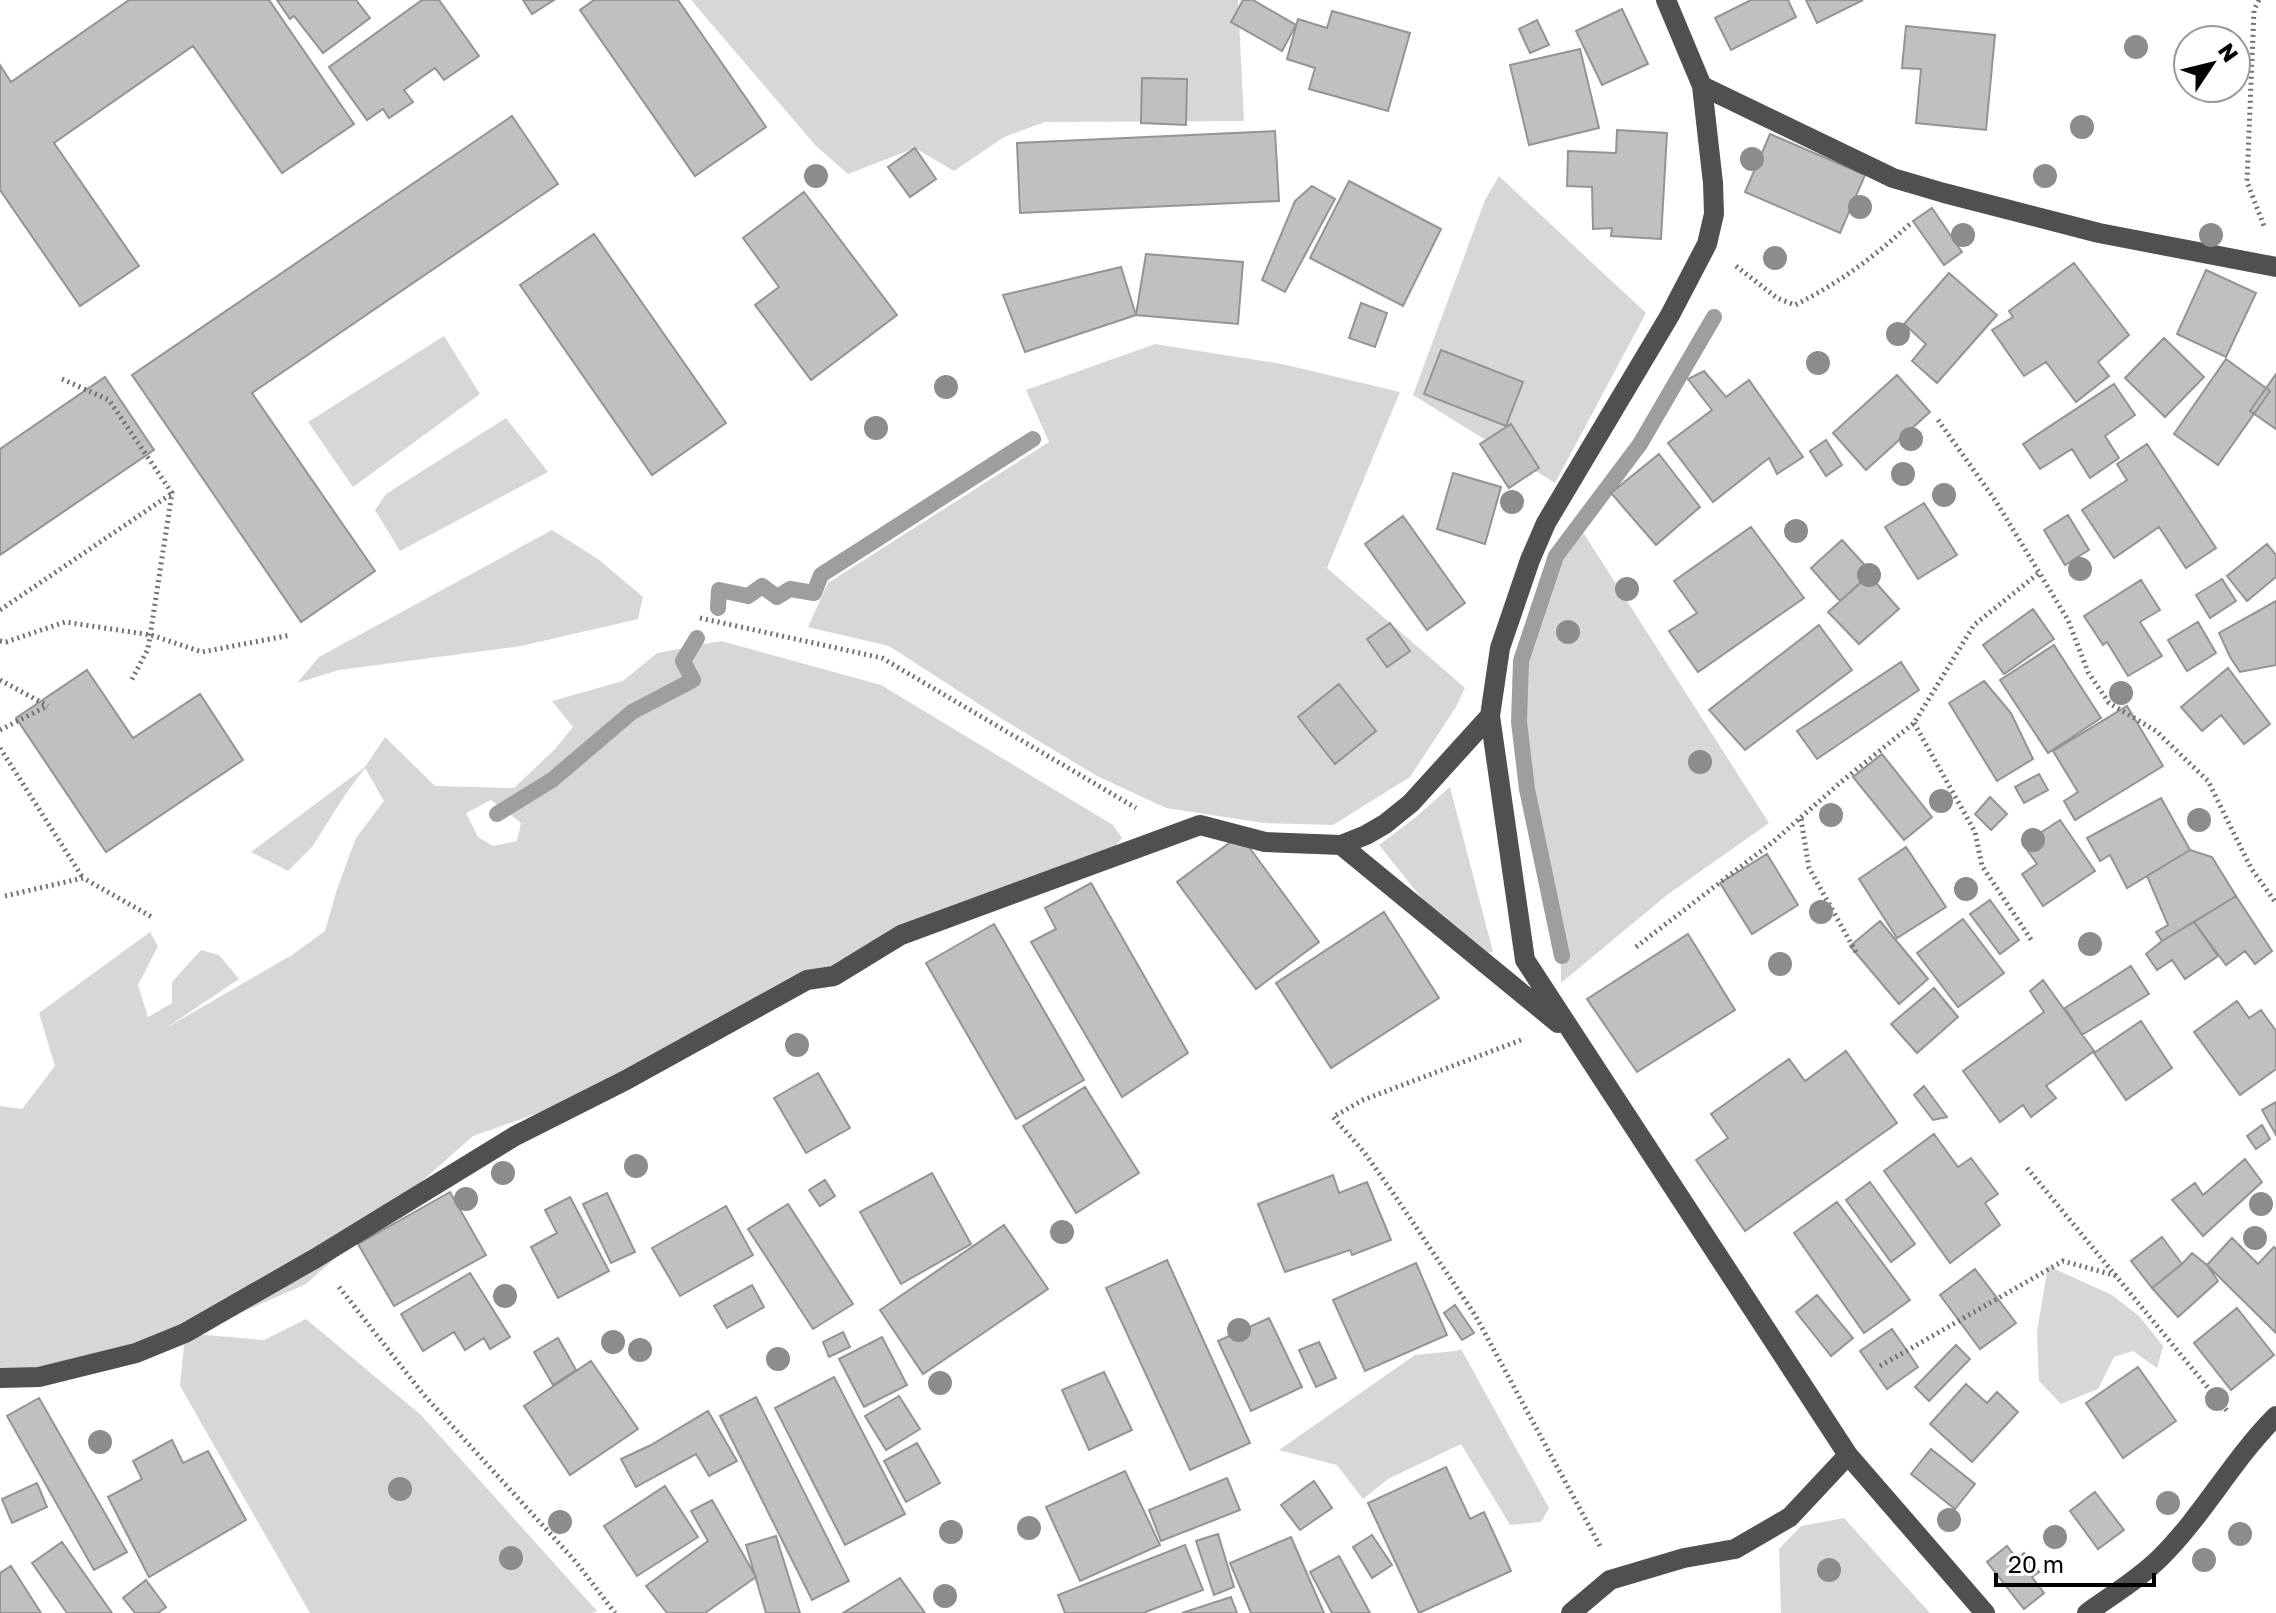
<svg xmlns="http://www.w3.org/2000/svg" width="2276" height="1613" font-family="'Golos Text',sans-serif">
<rect width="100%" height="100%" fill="#fff"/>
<path fill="#d7d7d7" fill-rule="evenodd" d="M691,0H1238L1244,121L1045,122L1004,137L954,171L915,148L848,174L816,146Z
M1499,176L1646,313L1555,483L1413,395L1485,200Z
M444,336L480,394L353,487L308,422Z
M1155,344L1282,364L1400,392L1327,568L1465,688L1456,707L1410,777L1333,825L1264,823L1166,808L1097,776L1002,719L889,646L808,627L828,583L1049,442L1026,390Z
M506,418L548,472L400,551L375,510L386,494Z
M1579,526L1769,823L1667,895L1561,983V956L1527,789L1519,722L1521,661L1556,556Z
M552,530L598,559L643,597L638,619L521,646L339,670L297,683L319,657Z
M721,641L881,685L1113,825L1122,838L1105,858L876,945L615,1086L473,1136L306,1284L193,1334L264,1340L306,1319L421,1415L597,1611L592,1613H310L180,1386L185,1336L0,1381V1106L22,1109L55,1066L39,1013L150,932L158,946L138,985L148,1017L172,1003V982L201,950L219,955L239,979L166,1028L292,955L325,931L337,889L356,838L384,801L365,768L345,795L312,847L288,871L251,852L365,767L385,737L435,786L514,788L555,749L573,727L552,701L623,681L657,653ZM491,800L521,823L517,841L493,846L478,837L466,813Z
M1450,787L1493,952L1468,956L1379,845L1416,817Z
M2048,1266L2112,1295L2139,1316L2163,1346L2157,1368L2133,1351L2114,1357L2098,1389L2061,1404L2039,1381L2037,1332Z
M1461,1349L1549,1508L1541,1522L1510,1525L1461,1444L1388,1479L1363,1499L1337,1465L1279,1450L1415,1355L1456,1351Z
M1844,1518L1930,1613H1781L1779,1549L1801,1526Z"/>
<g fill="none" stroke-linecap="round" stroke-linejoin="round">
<path stroke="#9e9e9e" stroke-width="16" d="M718,608L719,590L748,596L762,586L777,597L790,589L814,593L821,575L1033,439
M497,814L552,780L632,712L693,680L683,661L697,638
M1562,956L1527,789L1519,722L1521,661L1556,556L1640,444L1714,317"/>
</g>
<path fill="#c0c0c0" stroke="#949494" stroke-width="2" d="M129,0H269L354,124L282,173L193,46L54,143L139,266L80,306L0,190V65L11,82Z
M277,0H356L370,18L323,53L294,16L290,19Z
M422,0H439L479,56L444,80L435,68L404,90L413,102L389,118L383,109L367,120L329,67Z
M523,0H554L532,14Z
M594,0H678L766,127L695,176L580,10Z
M1243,0H1253L1296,25L1282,51L1231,22Z
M1751,0H1788L1796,17L1731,50L1715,18Z
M1806,0H1863L1817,23Z
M1622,9L1648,64L1602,85L1576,31Z
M1332,11L1410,33L1388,111L1309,89L1315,68L1287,59L1298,19L1327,28Z
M1537,20L1549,45L1530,53L1519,29Z
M1906,26L1995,35L1986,130L1916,123L1921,69L1902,68Z
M1580,49L1599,128L1529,145L1510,65Z
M1142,78L1187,79L1186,125L1141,123Z
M512,116L558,184L252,393L375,571L301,622L132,375Z
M1617,130L1667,133L1661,239L1611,236L1612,228L1593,229L1592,187L1567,186L1568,151L1616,153Z
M1275,131L1279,201L1020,213L1017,143Z
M1770,134L1865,175L1840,233L1745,192Z
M915,148L936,179L910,197L888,167Z
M1349,181L1441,229L1403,306L1310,258Z
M1312,186L1335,199L1285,292L1262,280L1295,201Z
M804,192L897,315L811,380L755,305L779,287L743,238Z
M1932,208L1962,252L1944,265L1913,221Z
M594,234L726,423L652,475L520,285Z
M1146,254L1243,262L1238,324L1136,315Z
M2074,263L2129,335L2098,362L2109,376L2076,402L2046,362L2024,376L1992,330L2013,317L2009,311Z
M1121,267L1136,315L1025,352L1003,295Z
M2206,270L2256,293L2226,357L2177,334Z
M1949,273L1997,315L1937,383L1912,361L1926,344L1904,324Z
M1361,303L1387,313L1375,347L1349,338Z
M2164,338L2204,377L2165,417L2125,378Z
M1441,350L1523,382L1506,426L1424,394Z
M2226,359L2270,391L2218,465L2174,434Z
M1704,371L1726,397L1749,380L1803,457L1777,474L1769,458L1713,502L1668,443L1712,410L1688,379Z
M2276,374V429L2250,411Z
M1897,375L1930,412L1866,470L1833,433Z
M105,377L154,450L0,555V449Z
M2114,384L2135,415L2105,436L2119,458L2090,478L2072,449L2040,469L2023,444Z
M1511,424L1539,468L1509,488L1480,444Z
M1826,440L1842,465L1826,476L1810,451Z
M2147,444L2216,548L2186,568L2159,527L2114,558L2082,510L2127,480L2117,464Z
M1659,454L1700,507L1656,545L1611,493Z
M1453,473L1501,487L1485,544L1437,529Z
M1924,503L1957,555L1918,579L1885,527Z
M2068,515L2089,550L2065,565L2044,530Z
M1403,516L1465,603L1427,630L1365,544Z
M1751,527L1804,598L1698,672L1669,631L1697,613L1674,581Z
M1842,540L1872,573L1840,601L1811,568Z
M2267,544L2276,555V577L2247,601L2227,576Z
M1869,575L1899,609L1859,644L1828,612Z
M2222,579L2236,601L2210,618L2196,595Z
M2141,580L2160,610L2140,622L2162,656L2128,676L2107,642L2103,645L2084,616Z
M2276,601V665L2240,672L2230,657L2219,633Z
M2033,609L2054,639L2004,674L1983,645Z
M2198,622L2216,653L2187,671L2168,640Z
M1390,623L1410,651L1387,667L1367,639Z
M1819,625L1852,670L1745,750L1709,710Z
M2054,645L2101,718L2048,753L2000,680Z
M1901,662L1919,690L1817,759L1797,731Z
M2228,668L2270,724L2244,744L2221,715L2202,731L2181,707Z
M87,670L133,738L200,694L243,760L106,852L16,718Z
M1984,681L2011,713L2033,759L1997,781L1949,703Z
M1339,684L1376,731L1335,764L1298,717Z
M2127,706L2163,766L2075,820L2064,801L2078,792L2053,751Z
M1882,754L1932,817L1904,840L1853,777Z
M2039,774L2048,790L2024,803L2015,787Z
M1990,797L2007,814L1991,830L1975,814Z
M2161,798L2190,850L2127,888L2110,855L2100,861L2087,838Z
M2060,820L2095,871L2043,906L2022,874L2037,864L2023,844Z
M1240,835L1319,942L1256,989L1177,882Z
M1906,847L1946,907L1897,938L1859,879Z
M2190,850L2212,857L2236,896L2162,941L2156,932L2168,925L2147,876Z
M1767,854L1798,905L1752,934L1720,883Z
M1091,883L1188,1053L1122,1097L1031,942L1056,929L1045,908Z
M2236,896L2272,951L2255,964L2245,951L2226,965L2194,922Z
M1990,900L2019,940L2000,954L1970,914Z
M1384,912L1439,998L1331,1068L1276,983Z
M1963,919L2004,973L1958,1007L1917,953Z
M1880,921L1928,979L1899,1004L1850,946Z
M2194,922L2218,956L2185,979L2172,960L2157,970L2146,954L2162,941Z
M994,924L1084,1080L1016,1119L926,963Z
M1688,934L1735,1010L1637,1072L1587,999Z
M2131,966L2149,994L2082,1035L2065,1008Z
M2043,980L2094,1051L2046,1086L2056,1098L2031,1117L2023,1105L2000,1122L1963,1071L2044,1012L2030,991Z
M1934,988L1958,1017L1917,1053L1891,1024Z
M2237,1001L2249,1018L2261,1010L2276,1031V1069L2240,1095L2194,1032Z
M2141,1021L2172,1068L2126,1100L2094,1053Z
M1846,1051L1897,1123L1745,1231L1696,1160L1728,1138L1711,1114L1789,1059L1805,1081Z
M818,1073L850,1128L806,1153L774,1098Z
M1924,1086L1947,1117L1933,1120L1914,1095Z
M1085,1087L1139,1173L1076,1213L1023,1126Z
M2276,1102V1135L2262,1110Z
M2262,1125L2270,1139L2256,1149L2247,1136Z
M1934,1134L1958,1167L1971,1158L1998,1194L1985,1203L2000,1225L1950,1263L1884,1171Z
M2245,1159L2262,1182L2203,1236L2172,1200L2195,1183L2203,1195Z
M932,1173L971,1244L901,1284L860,1212Z
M1333,1175L1339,1193L1367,1182L1391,1240L1352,1255L1350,1250L1285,1272L1258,1204Z
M825,1180L835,1196L820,1206L809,1190Z
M1870,1182L1915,1244L1891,1262L1846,1200Z
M450,1192L486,1255L394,1306L358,1244Z
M607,1193L635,1252L611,1263L583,1204Z
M570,1197L609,1271L558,1298L531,1247L557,1233L545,1210Z
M1837,1202L1910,1300L1864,1333L1794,1233Z
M788,1204L853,1304L813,1329L748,1229Z
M726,1206L753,1255L680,1296L652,1248Z
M1004,1225L1048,1289L923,1374L880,1310Z
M2162,1237L2182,1264L2152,1288L2131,1261Z
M2232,1238L2258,1264L2274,1247L2276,1249V1333L2207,1265Z
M2192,1253L2207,1265L2218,1281L2178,1317L2152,1288L2182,1264Z
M1167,1260L1250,1443L1190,1470L1106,1288Z
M1416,1263L1447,1335L1365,1371L1333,1300Z
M1975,1269L2016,1323L1980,1349L1940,1295Z
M470,1273L510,1337L490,1349L484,1338L465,1350L454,1332L423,1351L401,1314Z
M752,1285L764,1307L727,1328L714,1306Z
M1817,1295L1853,1338L1831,1356L1796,1312Z
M1455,1305L1474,1333L1462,1340L1444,1313Z
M2237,1308L2274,1355L2231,1390L2194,1343Z
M1269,1318L1302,1387L1251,1411L1218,1341Z
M1892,1329L1918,1367L1887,1389L1860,1351Z
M843,1332L850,1347L829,1357L823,1342Z
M882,1337L907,1385L864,1407L839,1359Z
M558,1338L576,1370L553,1385L534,1352Z
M1319,1342L1336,1378L1316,1387L1299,1350Z
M1956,1345L1970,1359L1929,1401L1915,1387Z
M591,1361L638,1429L570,1475L524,1406Z
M2138,1367L2176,1421L2123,1458L2086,1403Z
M1104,1372L1132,1430L1089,1450L1062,1390Z
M834,1377L905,1514L845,1545L775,1408Z
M1966,1384L1987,1403L1997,1392L2018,1412L1972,1462L1930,1424Z
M899,1396L920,1429L886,1450L865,1416Z
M756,1397L849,1581L812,1600L720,1416Z
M39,1398L127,1552L94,1570L7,1416Z
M708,1411L737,1461L709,1476L696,1454L636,1487L621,1459L651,1445Z
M172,1440L183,1463L208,1451L246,1520L149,1577L108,1497L142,1479L133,1461Z
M917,1443L940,1483L906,1502L884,1461Z
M1931,1449L1975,1484L1955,1509L1911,1474Z
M1446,1467L1470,1519L1484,1512L1511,1571L1419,1613L1368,1503Z
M1125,1471L1160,1545L1080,1581L1046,1507Z
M1227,1478L1240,1510L1161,1541L1149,1510Z
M1314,1481L1332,1508L1300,1530L1281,1505Z
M37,1483L47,1507L12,1523L2,1499Z
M665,1486L698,1537L637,1576L604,1526Z
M2095,1492L2124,1530L2098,1549L2070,1511Z
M712,1500L756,1577L705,1613H667L646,1586L708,1541L691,1511Z
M1218,1534L1234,1587L1214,1595L1196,1541Z
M1372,1535L1392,1565L1372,1578L1353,1547Z
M776,1536L800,1613H766L746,1545Z
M1291,1537L1324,1613H1251L1230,1563Z
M62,1542L112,1613H67L32,1563Z
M1185,1545L1203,1590L1143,1613H1065L1058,1595Z
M2007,1546L2017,1559L2024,1553L2039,1572L2032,1577L2044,1593L2024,1609L1987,1562Z
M1339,1556L1370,1613H1332L1310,1572Z
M11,1566L41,1613H0V1573Z
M900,1578L925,1613H843Z
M146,1580L166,1607L158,1613H135L123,1598Z
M1231,1597L1237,1613H1182Z"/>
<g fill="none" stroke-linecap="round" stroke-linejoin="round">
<path stroke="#727272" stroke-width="5" stroke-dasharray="2 4" stroke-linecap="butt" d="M2259,0L2254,10L2247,182L2264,226
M1736,266L1777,298L1795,305C1841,282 1874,257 1911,223
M62,379L109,400L172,493L148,649L131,681
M1938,420L1995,500L2068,620L2088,672L2109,703L2156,731L2208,781L2251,868L2276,903
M0,610L171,494
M700,618L882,658L1136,808
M0,641L6,642L65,622L151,635L202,652L291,635
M0,680L48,706
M1914,723L1975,832L1982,866L2032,941
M0,730L47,706
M0,748L83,878
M1801,819L1809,868L1857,954
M5,896L83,878L152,917
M1636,947L1774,841L1841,782L1914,723L1974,625L2039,573
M1521,1040L1363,1100L1333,1117L1364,1152L1393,1193L1475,1315L1600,1546
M2027,1168L2228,1412
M339,1287L423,1394L576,1562L615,1613
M1880,1366L2063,1261L2117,1276"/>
<path stroke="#505050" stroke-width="20" d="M1666,0L1702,86L1713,183L1714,214L1707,244L1670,315L1546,523L1530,560L1500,648L1490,716L1525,960L1848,1455L1985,1613
M1702,86L1893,178L1944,193L2099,233L2276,267
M1341,845L1558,1023
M0,1378L39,1377L136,1353L185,1333L316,1258L515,1136L626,1080L807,980L834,976L901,935L1200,825L1265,842L1341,845L1366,835L1385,824L1411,803L1490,716
M1571,1613L1610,1580L1684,1558L1735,1549L1790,1517L1848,1455
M2087,1613C2112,1595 2139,1579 2161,1557C2204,1514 2233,1459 2276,1416"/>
</g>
<g fill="#8c8c8c">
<circle cx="2136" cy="47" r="12"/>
<circle cx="2082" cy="127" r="12"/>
<circle cx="1752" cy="159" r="12"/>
<circle cx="816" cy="176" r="12"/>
<circle cx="2045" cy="176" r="12"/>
<circle cx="1860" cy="207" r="12"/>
<circle cx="1963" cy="235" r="12"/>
<circle cx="2211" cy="235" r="12"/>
<circle cx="1775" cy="258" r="12"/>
<circle cx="1898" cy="334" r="12"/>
<circle cx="1818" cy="363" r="12"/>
<circle cx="946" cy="387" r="12"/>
<circle cx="876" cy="428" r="12"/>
<circle cx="1911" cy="439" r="12"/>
<circle cx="1903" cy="474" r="12"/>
<circle cx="1944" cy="495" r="12"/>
<circle cx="1512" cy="502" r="12"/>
<circle cx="1796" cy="531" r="12"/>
<circle cx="2080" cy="569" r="12"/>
<circle cx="1869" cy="575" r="12"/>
<circle cx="1627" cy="589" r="12"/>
<circle cx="1568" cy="632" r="12"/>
<circle cx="2121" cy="693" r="12"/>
<circle cx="1700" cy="762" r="12"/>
<circle cx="1941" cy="801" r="12"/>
<circle cx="1831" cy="815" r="12"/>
<circle cx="2199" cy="820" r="12"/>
<circle cx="2033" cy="840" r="12"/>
<circle cx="1966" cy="889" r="12"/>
<circle cx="1821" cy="912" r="12"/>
<circle cx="2090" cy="944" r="12"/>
<circle cx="1780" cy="964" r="12"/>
<circle cx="797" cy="1045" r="12"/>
<circle cx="636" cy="1166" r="12"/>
<circle cx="503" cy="1173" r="12"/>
<circle cx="466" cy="1199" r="12"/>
<circle cx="2261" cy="1204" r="12"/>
<circle cx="1062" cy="1232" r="12"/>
<circle cx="2255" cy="1238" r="12"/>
<circle cx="505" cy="1296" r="12"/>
<circle cx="1239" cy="1330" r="12"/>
<circle cx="613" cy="1342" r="12"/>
<circle cx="640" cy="1350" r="12"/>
<circle cx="778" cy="1359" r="12"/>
<circle cx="940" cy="1383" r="12"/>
<circle cx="2217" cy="1399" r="12"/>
<circle cx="100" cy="1442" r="12"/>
<circle cx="400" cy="1489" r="12"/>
<circle cx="2168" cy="1503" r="12"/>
<circle cx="1949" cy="1520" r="12"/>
<circle cx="560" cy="1522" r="12"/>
<circle cx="1029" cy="1528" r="12"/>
<circle cx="951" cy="1532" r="12"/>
<circle cx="2240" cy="1534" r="12"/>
<circle cx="2055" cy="1537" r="12"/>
<circle cx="511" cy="1558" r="12"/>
<circle cx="2204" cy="1560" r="12"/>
<circle cx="1829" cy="1570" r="12"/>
<circle cx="945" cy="1596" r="12"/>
</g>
<g transform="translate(2212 64) rotate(55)"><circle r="38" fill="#ffffff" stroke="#999999" stroke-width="2"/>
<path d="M0-6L14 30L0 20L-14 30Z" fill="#000000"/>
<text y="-12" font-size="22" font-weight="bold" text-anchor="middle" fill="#000000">N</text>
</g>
<path d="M1996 1573v12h158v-12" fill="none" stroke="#000000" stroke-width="4"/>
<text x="2008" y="1573" font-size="24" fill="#000000" stroke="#ffffff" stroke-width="6" paint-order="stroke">20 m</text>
</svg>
